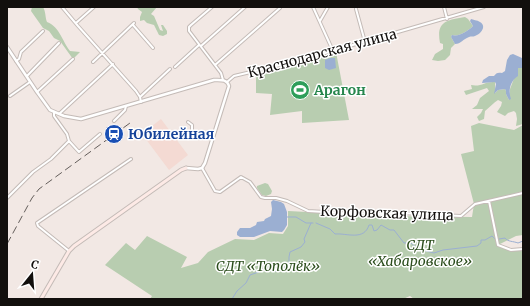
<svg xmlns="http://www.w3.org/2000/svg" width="530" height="306" font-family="Merriweather,serif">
<rect width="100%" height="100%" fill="#f2e8e4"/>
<path fill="#f4dad3" d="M161,119L188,155L169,170L142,134Z"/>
<path fill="#b8cdb0" d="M32,7H43C46,12 45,17 47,22C60,27 62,41 70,51L80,52L73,59L60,41L54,38L49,31L43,28L31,11Z
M137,7H157L151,14L154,16L160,30L163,31L161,25H163L167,31V34L163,36L159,35L154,25L147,23L144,20L140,21V17L142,12L138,9Z
M465,17L468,19L473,26C468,31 459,37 452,35L451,37L455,44L451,48L450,55L445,60L438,61L432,60L435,54L443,49V44L440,43C436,22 446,20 465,17Z
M336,52L349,120L302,123V111L270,115L272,94L256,93V74Z
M522,67L523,68V124L516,126L517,119L516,113L514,111L508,113L505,116L497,112L501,106L502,102L498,100C493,103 490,107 485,111L484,119L479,121L477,117L481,113L483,109H472L477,105L480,98L489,91L487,88L466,95L464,91L472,89L471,85C482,87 485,81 495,82V93L498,90L505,89L506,91V94L509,100L510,89L518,68Z
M479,123L514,130L523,125V235L516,236L500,244L509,249H523V299H414L410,296L403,299H150L152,296L105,265L126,243L135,250L147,236L187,257L181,268L198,263L208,252L235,239L254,240L269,233L283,234L288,226V211L384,216L472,217L474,204L461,154L474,151L471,126Z
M265,183L268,184L272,191L271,194L266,196L262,195L257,188V186Z"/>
<path fill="#9bafd2" d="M471,19C473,20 477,20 480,22C487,26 481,34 475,36C473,37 471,36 469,37C463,39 461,44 455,44L451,37L452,35C459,37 468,31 473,26L470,21Z
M513,54L522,58L523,68H518V76C510,81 508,91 511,99L509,100L506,94V91L505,89L498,90L494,94L496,84L495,82L482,83L483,80L489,76H494C496,73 498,72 502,73L505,71L507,60L510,55Z
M330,58H335L336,68L329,70L325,68V60Z
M273,200L281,202L284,204L287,212V225L284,230L282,232L270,231L254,237H240L237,235V232L240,228H250L256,225L257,222L264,221L265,219L271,216L272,209L271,202Z"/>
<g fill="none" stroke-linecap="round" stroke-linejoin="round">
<path stroke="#9bafd2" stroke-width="1" d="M287,217H296L306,223H313
M316,223L330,229L335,234C347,233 364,241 369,225H372L374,231L377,230L381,225L390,230H394L404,243H411L418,249L434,253L443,250L477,246L481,243V240H485L492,236L496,240
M499,239L505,238C508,242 513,241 518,243L523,241
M232,299L237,291L246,283L250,275L267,269L276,271L282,270L289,263V257L290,252L301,247L305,242L304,239L311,223"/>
<g stroke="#c4bbb7" stroke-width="4">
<path id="minor" d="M62,7L78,26L136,91L140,97L141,102
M212,7L191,25L189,27V31L221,73L223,80
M313,7L333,51
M444,7L447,19
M356,9L365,42
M320,21L328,7
M76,23L94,7
M133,25L153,48
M201,46L245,7
M16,61L19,59L21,52L43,31
M93,62L134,23
M215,65L280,8
M175,67L199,45
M27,76L59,43
M227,82L234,76L301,60L484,7
M37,92L73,59
M10,96L30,82
M140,97L170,69
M54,113V116L67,134L69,141L79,152L100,134
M59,114L113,64
M114,121L125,110L126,106
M188,122L192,125V130L193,133L212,139
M202,168L215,191L220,192L241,177L250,182L261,197L265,198H276L287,201L308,211L342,213L384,214L400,213L461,216L475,204L523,193
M7,198L33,172L51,159L69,141
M489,201L498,245L511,250L523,249
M69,251L38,226L37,223L131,159"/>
</g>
<g stroke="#c4bbb7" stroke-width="4.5">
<path id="tertiary" d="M7,47L37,92L50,110L64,116L81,119L214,80C221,80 227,79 229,86L205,163L202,168L198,169L186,168"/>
</g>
<g stroke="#c4bbb7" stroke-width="5">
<path id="secondary" d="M41,299L69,251L74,246L181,170L186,168"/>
</g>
<use href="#minor" stroke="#fff" stroke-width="2"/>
<use href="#tertiary" stroke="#fff" stroke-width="2.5"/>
<use href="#secondary" stroke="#fdeae6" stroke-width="3"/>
<path stroke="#645e5b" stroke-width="1" stroke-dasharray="8 4" stroke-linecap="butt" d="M7,244L32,198L39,189L130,123"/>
</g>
<defs>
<g id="stadium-disc" transform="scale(1)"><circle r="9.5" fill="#2e9e5b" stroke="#fff"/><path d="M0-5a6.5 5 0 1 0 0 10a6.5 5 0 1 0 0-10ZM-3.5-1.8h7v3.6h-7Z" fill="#fff"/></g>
<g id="station-disc" transform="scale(1)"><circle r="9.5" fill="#1a4fb4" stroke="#fff"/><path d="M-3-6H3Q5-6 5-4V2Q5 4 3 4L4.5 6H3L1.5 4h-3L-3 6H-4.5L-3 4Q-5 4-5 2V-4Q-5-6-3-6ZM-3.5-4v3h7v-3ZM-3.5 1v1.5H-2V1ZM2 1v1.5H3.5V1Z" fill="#fff"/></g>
</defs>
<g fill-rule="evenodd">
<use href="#stadium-disc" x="300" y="90"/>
<use href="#station-disc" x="114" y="134"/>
</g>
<g text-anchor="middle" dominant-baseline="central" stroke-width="3" stroke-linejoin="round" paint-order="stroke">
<g font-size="14" fill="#120f0d" stroke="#fff">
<text transform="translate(322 53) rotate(-15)">Краснодарская улица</text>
<text transform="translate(387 213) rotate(2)">Корфовская улица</text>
</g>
<g font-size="14" font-weight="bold" fill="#27864d" stroke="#fff" text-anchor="start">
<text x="314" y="90">Арагон</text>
</g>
<g font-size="14" font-weight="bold" fill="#164399" stroke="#fff" text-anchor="start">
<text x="128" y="134">Юбилейная</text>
</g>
<g font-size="14" font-style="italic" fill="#2b4d1c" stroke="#fff">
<text x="420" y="245">СДТ<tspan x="420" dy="16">«Хабаровское»</tspan></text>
<text x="268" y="266">СДТ «Тополёк»</text>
</g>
</g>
<rect width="530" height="306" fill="none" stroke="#120f0d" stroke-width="16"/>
<g transform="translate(32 274) rotate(17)" stroke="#ffffff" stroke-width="3" paint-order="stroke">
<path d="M0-3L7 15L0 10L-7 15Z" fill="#120f0d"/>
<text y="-6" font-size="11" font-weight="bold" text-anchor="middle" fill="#120f0d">С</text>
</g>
</svg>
